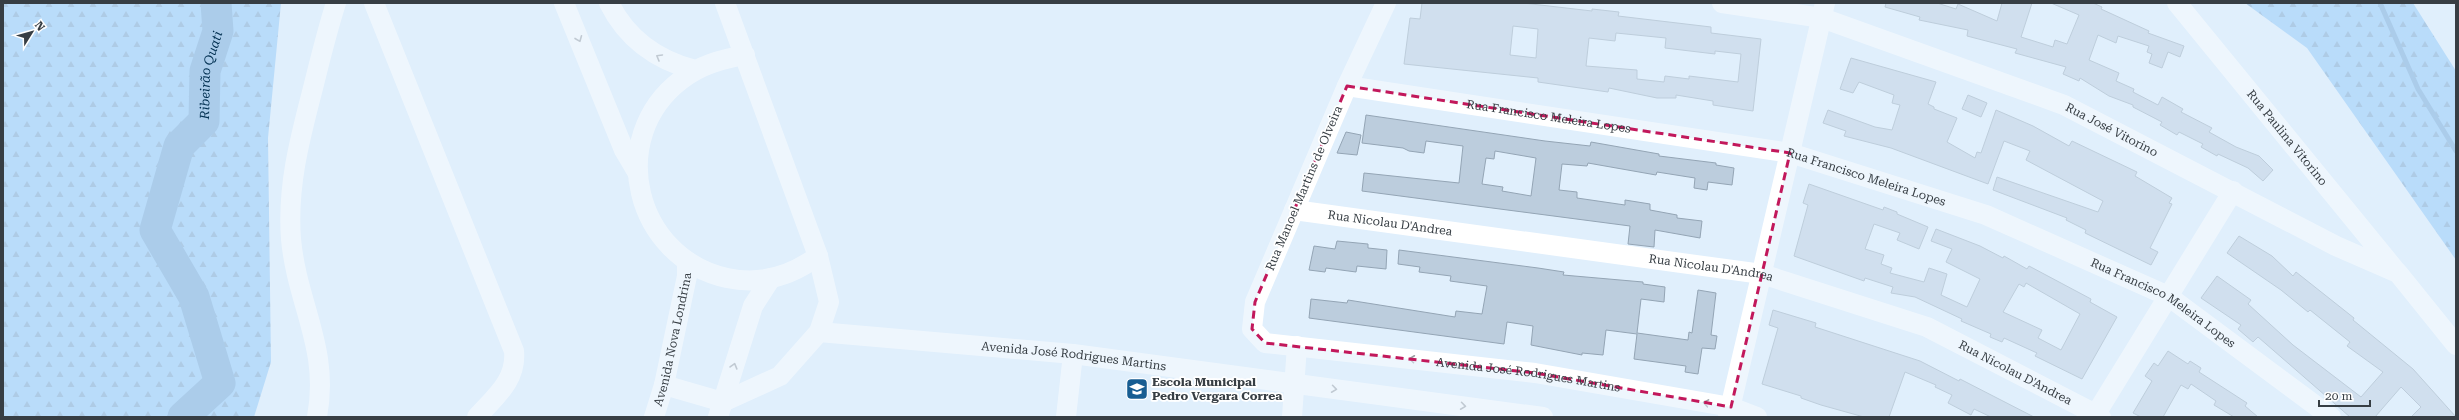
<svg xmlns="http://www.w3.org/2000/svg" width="2459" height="420" font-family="'Roboto Serif',serif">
<defs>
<pattern id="forest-firs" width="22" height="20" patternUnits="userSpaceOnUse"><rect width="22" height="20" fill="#8ac5f9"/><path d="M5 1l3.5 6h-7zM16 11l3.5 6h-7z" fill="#72a1cb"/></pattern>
</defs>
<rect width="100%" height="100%" fill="#e0effc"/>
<path fill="url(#forest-firs)" d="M3,3H281L268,138L271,362L254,417H3Z
M2245,3H2413L2456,71V260L2307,48Z"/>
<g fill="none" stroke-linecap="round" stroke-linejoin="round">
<path stroke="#6aa3d5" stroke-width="5" d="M2380,3L2418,89L2456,151"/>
<path stroke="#6aa3d5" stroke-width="31" id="s1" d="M183,417L220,383L194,297L155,230L179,146L204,121L205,71L218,31L216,3"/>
</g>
<path fill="#bccddd" stroke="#94a5b5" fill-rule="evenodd" d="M1422,3H1523L1592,11V9L1619,12L1618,16L1711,27V33L1761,39L1753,111L1713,105V101L1676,95V98H1657L1609,88L1608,92L1538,82V78L1404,64L1410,18L1420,19ZM1513,26L1538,29L1536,58L1510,55ZM1616,33L1666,38L1665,48L1715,54V51L1741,54L1738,82L1689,76V79L1665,76L1664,82L1637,79V70L1586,66L1589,38L1615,41Z
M1886,3H1937L1956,9L1958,4L1997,21L2002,3H2032L2021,37L2053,47L2055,40L2067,44L2079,15L2051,3H2093L2102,7L2101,9L2149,31L2148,33L2184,46L2180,57L2168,52L2162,68L2149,63L2152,54L2147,52L2149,46L2118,36L2116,43L2098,35L2089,60L2119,73L2116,81L2134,89L2133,92L2158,105L2162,97L2183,109L2181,112L2212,128L2209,132L2236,147L2259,156L2273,170L2263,181L2248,168L2218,154L2217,156L2201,147L2203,144L2179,132L2177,135L2160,125L2162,122L2133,107V105L2109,96L2080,78L2079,81L2063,74L2066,67L2015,53L2017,49L1967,36L1968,30L1919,20L1920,17L1885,7Z
M1851,58L1936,82L1928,104L1934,107V109L1957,118L1947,142L1975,158L1977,152L1981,153L1996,110L2033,126L2069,146L2072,141L2137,172L2135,176L2172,198L2169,203L2172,204L2150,248L2158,252L2151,265L2085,233L2086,230L2066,220L2067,218L1993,190L1997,177L2098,212L2103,201L2026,160L2030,151L2004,141L1988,184L1891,148L1844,136L1846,131L1823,123L1828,110L1875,127L1892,130L1900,105L1892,103L1894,95L1859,82L1853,93L1840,89Z
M1968,95L1987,103L1981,117L1962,109Z
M1366,115L1545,141L1590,146L1591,142L1659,154V156L1716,163V165L1734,168L1732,185L1708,182L1707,190L1694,188L1695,178L1657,172L1656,175L1588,163L1587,166L1562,164L1559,190L1577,192V198L1625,205V200L1650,204V210L1677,215V218L1702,221L1700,238L1655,230L1654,247L1628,244L1630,226L1362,191L1364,173L1459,183L1463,146L1426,141L1424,153L1409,151L1403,148L1362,143ZM1495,151L1536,158L1531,196L1502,191L1503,187L1482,184L1486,158L1494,159Z
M1346,132L1361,135L1357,155L1337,153Z
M1809,184L1883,210L1884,207L1897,212V214L1928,227L1919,249L1897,240L1900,233L1874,224L1865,249L1884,255L1881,264L1892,268L1890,273L1924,282L1929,268L1947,274L1941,295L1967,307L1980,279L1946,262L1952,249L1931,241L1936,229L1980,246L2003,258L2004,256L2027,269L2029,266L2091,299L2090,302L2117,317L2082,379L2035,356L2037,353L2004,338L2002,342L1990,337L1991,334L1961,321L1962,319L1915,297L1891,293L1893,287L1865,278L1864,281L1794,256L1808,205L1803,203ZM2026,283L2080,314L2061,350L2038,338L2042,330L2003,312L2019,284L2024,287Z
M2239,236L2272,256L2293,276L2296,272L2354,318L2353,320L2413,369L2456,417H2411L2421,407L2401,387L2375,417H2350L2258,337L2253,342L2238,329L2241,325L2201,298L2217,276L2251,300L2248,304L2293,345L2361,397L2383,372L2347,346L2350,342L2310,310L2308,312L2281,290L2227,253Z
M1337,241L1368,244V248L1387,250L1386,269L1357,266L1356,272L1326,268L1325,272L1309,270L1314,246L1335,249Z
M1399,250L1538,268L1564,272L1563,275L1643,282V284L1665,287L1664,302L1641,299L1637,333L1688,340L1689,332L1692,333L1698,290L1716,293L1711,335L1717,336L1715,349L1702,348L1698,374L1685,372L1686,366L1634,359L1637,334L1606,330L1603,355L1582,353V355L1531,345L1533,326L1507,322L1504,344L1309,318L1311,299L1347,303L1348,300L1455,317L1456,311L1482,314L1487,286L1450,281L1451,276L1419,272L1420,267L1398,264Z
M1773,310L1816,323L1815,327L1920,361L1959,381L1960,379L2034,417H1991L1974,409L1971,415L1948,403L1952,395L1935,387L1936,385L1905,372L1889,417H1864L1821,405L1801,398V396L1762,384L1778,328L1769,325Z
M2168,351L2188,364L2190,361L2201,368L2199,372L2247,403L2245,406L2258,417H2234L2214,405L2216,401L2191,384L2188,389L2181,385L2163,417H2141L2133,413L2152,381L2145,376L2154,363L2158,366Z"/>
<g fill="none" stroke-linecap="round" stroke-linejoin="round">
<g stroke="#fff" stroke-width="20">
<path d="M374,3L514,351C517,380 495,397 477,417"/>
<path d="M564,3L624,150L637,172"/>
<path d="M609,3C627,39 656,60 695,70"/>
<path id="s2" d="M1386,3L1347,86L1255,302L1252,329L1265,343L1535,373L1731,407L1757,417"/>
<path id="s3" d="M1722,3L1822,18L2064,105L2336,246L2398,273L2456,345"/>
<path id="s4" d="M2177,3L2396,271"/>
<path d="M745,55C722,59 700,65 681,80C605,138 635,258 727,278C760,285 791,276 818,256"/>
<path id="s5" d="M1347,86L1790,153L1986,215L2168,296L2331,417"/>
<path id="s6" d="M1294,210L1762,274L1927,327L2101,417"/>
<path id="s7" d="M819,332L1073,354L1543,417"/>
<path d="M664,385L723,402L780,376L819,332L829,302L818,256L725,3"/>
<path d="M317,417C330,348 297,305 291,239C287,186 300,138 313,88C320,60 327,31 336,3"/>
<path id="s8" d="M654,417L664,385L687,276V261"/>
<path d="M718,417L753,306L771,278"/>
<path d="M1066,417L1073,354"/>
<path d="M1292,417L1297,346"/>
<path d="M1728,417L1825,3"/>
<path d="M2094,417L2233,191"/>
</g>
</g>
<defs><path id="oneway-chevron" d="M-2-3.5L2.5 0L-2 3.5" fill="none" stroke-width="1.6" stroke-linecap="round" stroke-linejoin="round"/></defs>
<g stroke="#9b9ea2">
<use href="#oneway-chevron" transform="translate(579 39) rotate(68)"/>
<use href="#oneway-chevron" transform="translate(659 57) rotate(-150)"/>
<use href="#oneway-chevron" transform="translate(1412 359) rotate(-173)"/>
<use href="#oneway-chevron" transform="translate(734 366) rotate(-74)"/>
<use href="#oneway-chevron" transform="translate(1334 389) rotate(8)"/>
<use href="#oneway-chevron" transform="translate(1706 403) rotate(-170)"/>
<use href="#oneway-chevron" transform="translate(1463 406) rotate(8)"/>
</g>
<path d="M0 0H2459V420H0ZM1347,86L1790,153L1731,407L1535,373L1265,343L1252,329L1255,302Z" fill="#e0effc" fill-opacity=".55" fill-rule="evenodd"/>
<path fill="none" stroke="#c2185b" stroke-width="3" stroke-dasharray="8 5" stroke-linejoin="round" d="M1347,86L1790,153L1731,407L1535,373L1265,343L1252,329L1255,302Z"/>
<defs>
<g id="school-square" transform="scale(1.15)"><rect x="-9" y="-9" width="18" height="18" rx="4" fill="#175d92" stroke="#fff"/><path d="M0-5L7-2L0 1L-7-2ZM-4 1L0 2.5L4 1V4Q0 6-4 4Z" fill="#fff"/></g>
</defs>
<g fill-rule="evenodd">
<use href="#school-square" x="1137" y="389"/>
</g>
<g text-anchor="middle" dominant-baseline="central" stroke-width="3.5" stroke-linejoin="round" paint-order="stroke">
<g font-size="12" fill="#373e44" stroke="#fff">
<text stroke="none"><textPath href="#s5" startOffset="204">Rua Francisco Meleira Lopes</textPath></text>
<text stroke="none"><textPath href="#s3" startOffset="412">Rua José Vitorino</textPath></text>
<text stroke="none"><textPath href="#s4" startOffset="174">Rua Paulina Vitorino</textPath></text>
<text stroke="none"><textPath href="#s5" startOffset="528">Rua Francisco Meleira Lopes</textPath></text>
<text transform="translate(1304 188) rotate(-67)">Rua Manoel Martins de Olveira</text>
<text stroke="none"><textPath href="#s6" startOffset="97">Rua Nicolau D'Andrea</textPath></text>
<text stroke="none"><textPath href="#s6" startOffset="421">Rua Nicolau D'Andrea</textPath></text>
<text stroke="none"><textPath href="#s5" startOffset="852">Rua Francisco Meleira Lopes</textPath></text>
<text stroke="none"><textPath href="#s8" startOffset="80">Avenida Nova Londrina</textPath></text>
<text stroke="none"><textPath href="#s7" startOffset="256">Avenida José Rodrigues Martins</textPath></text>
<text stroke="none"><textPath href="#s6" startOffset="745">Rua Nicolau D'Andrea</textPath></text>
<text stroke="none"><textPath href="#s2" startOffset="638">Avenida José Rodrigues Martins</textPath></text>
</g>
<g font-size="12" font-weight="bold" fill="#373e44" stroke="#fff" text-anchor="start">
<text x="1152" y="382">Escola Municipal<tspan x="1152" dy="14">Pedro Vergara Correa</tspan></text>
</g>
<g font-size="13" font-style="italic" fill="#023051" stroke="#fff">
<text stroke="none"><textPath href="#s1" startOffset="387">Ribeirão Quati</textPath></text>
</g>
</g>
<rect width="2459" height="420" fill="none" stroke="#373e44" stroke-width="8"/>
<g transform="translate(32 32) rotate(53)" stroke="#ffffff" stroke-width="3" paint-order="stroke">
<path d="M0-3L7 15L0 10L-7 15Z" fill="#373e44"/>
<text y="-6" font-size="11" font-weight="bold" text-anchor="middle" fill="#373e44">N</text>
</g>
<path d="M2319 400v6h51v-6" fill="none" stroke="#373e44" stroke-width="2"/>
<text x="2325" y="400" font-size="12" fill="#373e44" stroke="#ffffff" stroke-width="3" paint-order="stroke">20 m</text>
</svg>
